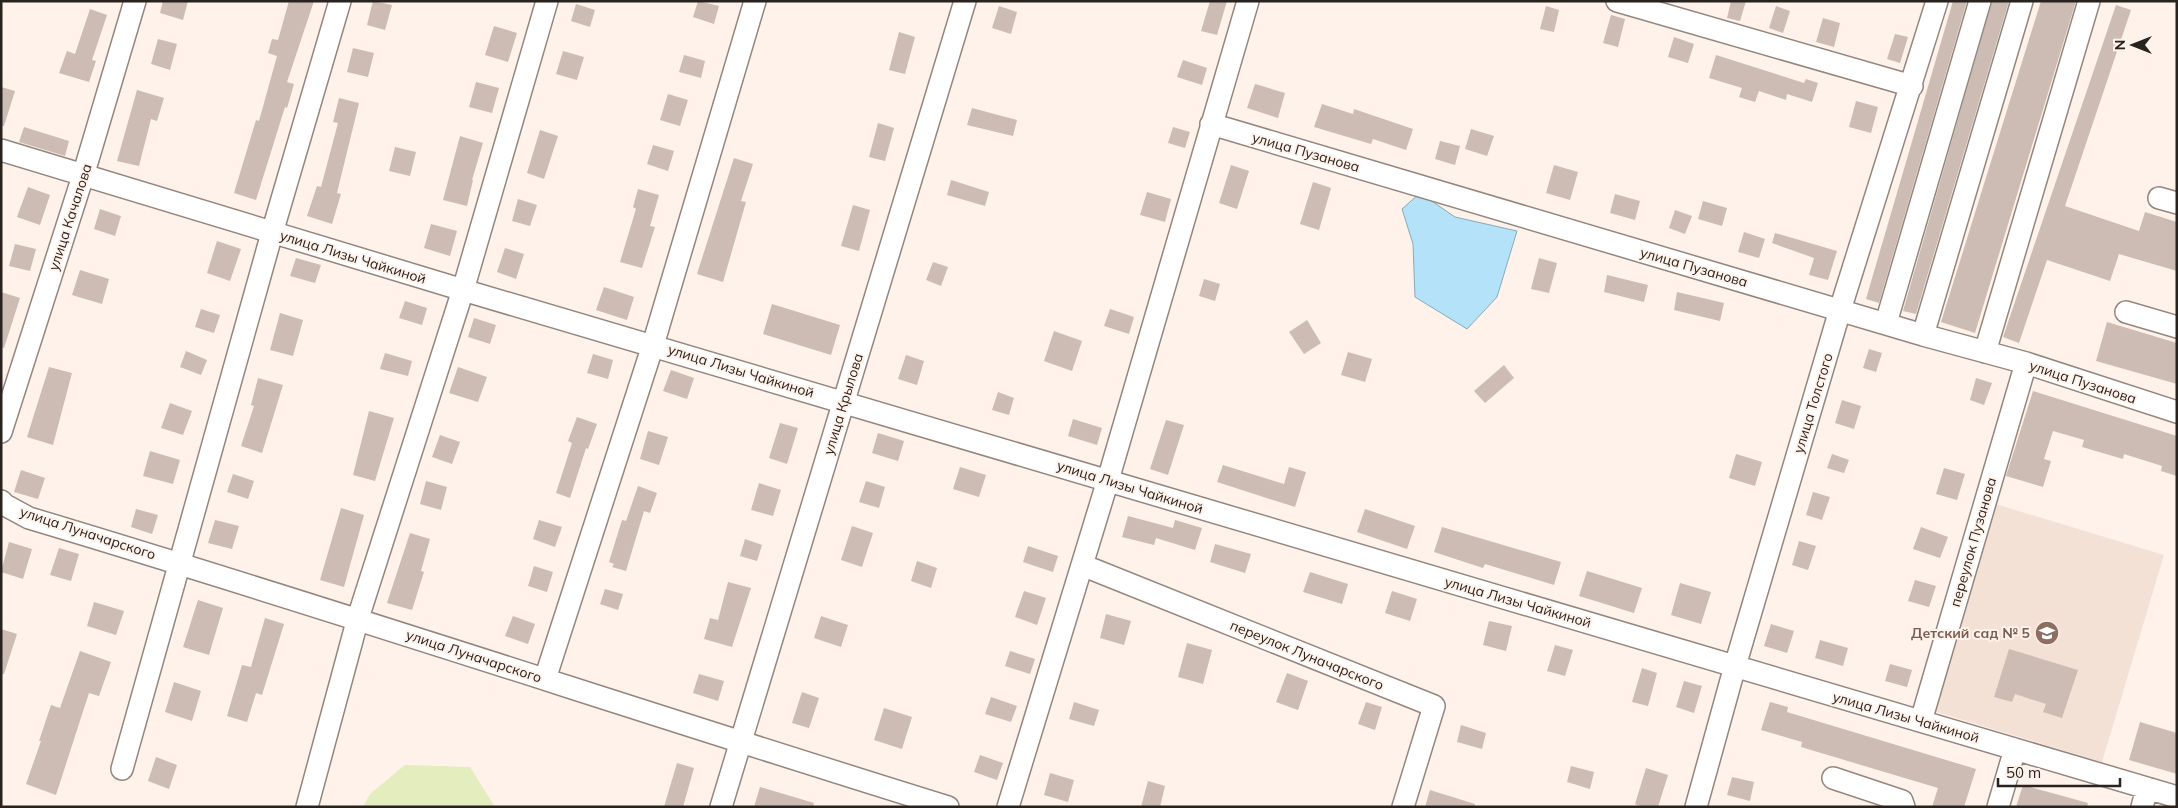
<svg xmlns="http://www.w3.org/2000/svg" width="2178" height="808" font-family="Mulish,sans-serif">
<rect width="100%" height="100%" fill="#fff2ea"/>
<path fill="#f4e1d6" d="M1992,503L2164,555L2102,762L1930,710Z"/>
<path fill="#e3edbe" d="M405,765L470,767L495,807H363L370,794Z"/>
<path fill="#b3e2f9" stroke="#8aa9b8" d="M1420,193L1455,217L1517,231L1497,297L1467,329L1415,297L1413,244L1402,209Z"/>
<path fill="#ccbcb3" d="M163,1H188L183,20L160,13Z
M289,1H314L287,82L294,84L287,108L285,107L256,200L234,193L256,120L259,121L277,56L268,53L272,39L278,40Z
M373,1L392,5L385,30L367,25Z
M698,1L719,6L714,24L693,17Z
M1210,1H1227L1217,35L1201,31Z
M1731,1H1746L1740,21L1727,18Z
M1953,1H1967L1879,303L1866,299Z
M1992,1H2009L1916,314L1903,311Z
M2041,1H2076L1975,333L1941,322Z
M576,4L595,10L590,27L571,21Z
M2116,5L2131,10L2065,206L2139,231L2145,212L2177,222V271L2119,254L2110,281L2047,260L2019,343L2003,337Z
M999,6L1017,12L1011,34L992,28Z
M1546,6L1559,10L1554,32L1540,29Z
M1776,6L1790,11L1783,33L1769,28Z
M90,9L107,15L92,60L96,61L89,82L59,73L67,51L75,54Z
M1611,15L1625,19L1618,47L1603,43Z
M1823,18L1840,23L1834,47L1816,42Z
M494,26L517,33L508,62L485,55Z
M899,32L915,37L905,74L889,70Z
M1895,34L1908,37L1900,63L1887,59Z
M1674,37L1694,44L1688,63L1668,57Z
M158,39L177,44L170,70L151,64Z
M353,48L374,53L368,77L347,72Z
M563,51L584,57L577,80L556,74Z
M684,55L705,61L701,78L679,72Z
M1716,55L1804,83L1806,79L1818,83L1812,102L1787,94L1786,100L1759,91L1755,102L1739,97L1742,88L1709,78Z
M1183,60L1207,68L1202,85L1177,77Z
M476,82L499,88L492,113L469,107Z
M1255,84L1285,93L1278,118L1247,108Z
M1,87L15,91L4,126H1Z
M137,90L164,98L157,121L151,119L139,166L117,161Z
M668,94L688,100L680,126L660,120Z
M339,98L359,103L337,193L341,194L332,224L307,216L317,186L321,187L338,123L333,122Z
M1856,101L1878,107L1871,133L1849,127Z
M1322,104L1353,114L1354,109L1413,129L1406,150L1373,139L1371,144L1314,127Z
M972,108L1017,120L1013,136L967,125Z
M878,123L894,128L885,161L869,157Z
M24,127L69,141L65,156L19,142Z
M1173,127L1190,132L1185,148L1168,143Z
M1471,129L1494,136L1487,156L1465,149Z
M540,130L558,136L544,179L527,173Z
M460,136L483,143L472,180H473L467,206L443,200Z
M1440,141L1460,146L1455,165L1435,159Z
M653,145L674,151L668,171L647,164Z
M395,147L416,152L410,176L389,171Z
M734,158L753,164L741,201L746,202L723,282L697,274Z
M1231,165L1249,171L1237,209L1219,203Z
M1554,165L1578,172L1570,200L1546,193Z
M951,180L989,192L985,206L947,195Z
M1313,182L1331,188L1319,230L1300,224Z
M28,187L50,195L40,225L17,217Z
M638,189L659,195L650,226L655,227L642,268L620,262L636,209L633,207Z
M1147,192L1171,199L1165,222L1140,215Z
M1615,194L1640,201L1635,220L1610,213Z
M518,199L537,205L530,226L512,221Z
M1703,201L1727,208L1722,226L1698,219Z
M853,205L870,210L859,251L841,246Z
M100,209L121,216L115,236L94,229Z
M1675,210L1692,216L1685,234L1669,228Z
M431,224L457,231L450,256L424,248Z
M1744,232L1765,239L1759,258L1738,252Z
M1775,233L1837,251L1828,280L1809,275L1814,258L1772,243Z
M217,241L241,249L230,281L207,273Z
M15,244L36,249L30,271L9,266Z
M505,248L524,254L516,279L497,272Z
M296,258L321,265L315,283L290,276Z
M1539,258L1557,263L1549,293L1531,289Z
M933,262L948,267L941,286L926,280Z
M80,270L109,279L102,304L72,295Z
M1607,275L1648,285L1644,302L1604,292Z
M1204,279L1220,284L1215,301L1199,296Z
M604,287L634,297L627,320L596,310Z
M1,292L20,298L4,348L1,347Z
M1677,292L1724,303L1720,321L1674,310Z
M405,301L427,308L422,325L399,318Z
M772,304L840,325L831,355L763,334Z
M201,309L220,315L214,333L195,327Z
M1110,309L1134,317L1129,334L1104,326Z
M280,313L303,320L293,356L270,350Z
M474,318L496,325L490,344L468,337Z
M1307,320L1321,343L1304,354L1289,332Z
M2107,322L2177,343V384L2096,361Z
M1054,331L1082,341L1072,371L1044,361Z
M1869,349L1882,353L1876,372L1863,368Z
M186,351L207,360L201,375L180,367Z
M1348,352L1372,359L1365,382L1341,375Z
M385,353L412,361L408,376L380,369Z
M593,354L613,360L608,379L587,373Z
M906,355L924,361L917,385L898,379Z
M1504,365L1514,378L1485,403L1474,391Z
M49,367L72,373L53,445L27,437Z
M458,367L487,377L478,402L449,393Z
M671,370L694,378L687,399L663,391Z
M258,378L283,385L262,453L241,446L254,406L251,405Z
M1976,378L1992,383L1984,405L1970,400Z
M2033,391L2177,436V476L2161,471L2162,466L2124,454L2123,459L2082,447L2084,440L2053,431L2044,459L2051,461L2043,487L2006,476Z
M998,392L1014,398L1009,415L992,410Z
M1842,400L1861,406L1854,429L1835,423Z
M170,403L192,411L183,435L161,428Z
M369,411L394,418L375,481L353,475Z
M577,417L597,424L588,449L586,448L570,498L556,493L572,443L568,441Z
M1073,419L1102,428L1097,445L1068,436Z
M1166,420L1184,425L1168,475L1150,469Z
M780,423L798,428L787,464L769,458Z
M648,431L668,437L659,465L640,459Z
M878,433L904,441L898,461L872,453Z
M440,435L460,442L452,464L432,457Z
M150,451L180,460L173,484L143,476Z
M1736,454L1762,462L1755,486L1729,478Z
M1832,454L1849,460L1844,473L1827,468Z
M1223,465L1284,484L1289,467L1306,472L1295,507L1217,482Z
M960,467L986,475L979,497L953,489Z
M1944,468L1965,474L1957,500L1936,494Z
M21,470L45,478L38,499L14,492Z
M233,474L254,481L248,499L227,492Z
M426,481L447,487L441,510L420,504Z
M866,481L885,487L879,508L859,502Z
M759,483L781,490L773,516L751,510Z
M638,486L657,493L650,513L644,511L626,571L612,567L614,564L609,562L622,520L626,521Z
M1813,492L1830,497L1822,520L1806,515Z
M341,508L364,515L344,587L320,580Z
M136,509L158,515L152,534L131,527Z
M1365,509L1415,526L1407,549L1357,532Z
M1128,516L1173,528L1175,520L1202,528L1195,550L1156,538L1154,545L1122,537Z
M215,520L239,526L232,549L208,543Z
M539,520L562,527L555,547L533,539Z
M852,526L873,533L862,567L841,560Z
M1442,527L1561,562L1554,585L1485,564L1483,568L1434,552Z
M1921,527L1948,537L1940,558L1913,549Z
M410,533L430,539L421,571L424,572L412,610L387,603Z
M745,539L762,545L757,561L740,556Z
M1799,541L1816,546L1808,570L1792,565Z
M9,542L32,549L23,579L1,572Z
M1215,544L1251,554L1245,573L1210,562Z
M1028,546L1058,556L1053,572L1023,562Z
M59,548L79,554L71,581L50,575Z
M917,561L937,568L931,588L911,581Z
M534,566L553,572L547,592L528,586Z
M1587,571L1642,588L1634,613L1579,596Z
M1310,572L1348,584L1342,604L1303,592Z
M1915,580L1936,586L1929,607L1908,601Z
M728,582L751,588L732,647L704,639L710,618L718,620Z
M1680,583L1711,592L1701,624L1671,615Z
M605,589L623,594L618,610L600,604Z
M1024,591L1046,598L1037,625L1015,617Z
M1392,591L1417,599L1410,621L1385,613Z
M198,600L223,608L209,655L183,647Z
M94,602L124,611L116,635L87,626Z
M1106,614L1131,621L1124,645L1100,638Z
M513,616L535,624L528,644L505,636Z
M821,616L848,625L841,647L814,638Z
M265,618L284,624L262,695L256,693L247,722L227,716L242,665L251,667Z
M1489,621L1512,626L1506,651L1483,645Z
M1771,624L1794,631L1787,653L1764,646Z
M1,629L17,634L4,674H1Z
M1820,640L1848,648L1843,666L1815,658Z
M1187,643L1212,650L1203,684L1178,677Z
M1555,645L1573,650L1565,676L1547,671Z
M2009,649L2078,670L2062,718L2043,712L2046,704L2015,694L2012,702L1994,697Z
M80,651L111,662L99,696L89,693L56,795L26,784L41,741H39L51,705L60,708Z
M1010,651L1035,659L1030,674L1005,666Z
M1890,664L1912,670L1907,687L1885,681Z
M1642,668L1657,673L1648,706L1632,702Z
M1287,673L1308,681L1298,710L1276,702Z
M699,674L724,681L718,701L693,693Z
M1684,681L1702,686L1694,713L1676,707Z
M174,682L201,691L192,721L165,712Z
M802,692L819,698L809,728L792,723Z
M991,697L1017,706L1011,722L985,714Z
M1074,702L1099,710L1094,726L1069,719Z
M1366,702L1382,707L1375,730L1358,724Z
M1770,702L1788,707L1787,712L1976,769L1964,807H1932L1938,788L1801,747L1802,742L1761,730Z
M884,708L912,717L902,749L874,740Z
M2140,722L2177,733V774L2129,760Z
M1461,725L1486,733L1482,749L1457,742Z
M980,755L1003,763L997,780L974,772Z
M156,757L177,765L169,789L148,781Z
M677,763L694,768L683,807H664Z
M1571,766L1594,772L1590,789L1567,782Z
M1646,768L1668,775L1658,807H1642L1635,804Z
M1050,773L1074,780L1068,802L1044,795Z
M1732,777L1754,782L1750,801L1727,795Z
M1148,781L1165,786L1160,807H1141Z
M2023,785L2088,803L2087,807H2016Z
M760,787L814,803L813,807H754Z
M1430,790L1475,804V807H1425Z"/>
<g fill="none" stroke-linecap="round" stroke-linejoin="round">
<g stroke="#94867d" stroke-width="24">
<path id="minor" d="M1617,1L1912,86
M1211,124L1923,335L2026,363L2177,412
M1,150L463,290L2177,797
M2159,198L2177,203
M2126,312L2177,327
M1886,323L1980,1
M1923,335L2022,1
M1985,352L2089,1
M1,432L83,176L135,1
M1,501L5,505L29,518C337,610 641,712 948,807
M1082,565L1434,706L1403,807
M545,679L653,345L755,1
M1921,721L2026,363
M122,769L272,233L340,1
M1833,778L1902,801L1904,807
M307,807L358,618L463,290L547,1
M721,807L965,1
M1008,807L1108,480L1248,1
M1696,807L1735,666L1840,310L1937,1
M1998,807L2015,749
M2142,807L2147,788"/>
</g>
<use href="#minor" stroke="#fff" stroke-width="21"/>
</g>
<defs>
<g id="school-disc" transform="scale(1.25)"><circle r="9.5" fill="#8d6e63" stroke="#fff2ea"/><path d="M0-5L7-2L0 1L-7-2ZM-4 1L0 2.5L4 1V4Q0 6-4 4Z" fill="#fff"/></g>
</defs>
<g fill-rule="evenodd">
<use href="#school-disc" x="2047" y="633"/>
</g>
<g text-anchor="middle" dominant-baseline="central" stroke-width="4" stroke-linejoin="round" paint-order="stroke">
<g font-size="14" fill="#29231f" stroke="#fff2ea">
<text transform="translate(1306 152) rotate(16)">улица Пузанова</text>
<text transform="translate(70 217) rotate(-72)">улица Качалова</text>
<text transform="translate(353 257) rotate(17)">улица Лизы Чайкиной</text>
<text transform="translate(1694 267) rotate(16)">улица Пузанова</text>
<text transform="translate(741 371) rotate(17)">улица Лизы Чайкиной</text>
<text transform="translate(2083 382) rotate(18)">улица Пузанова</text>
<text transform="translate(1813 403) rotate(-73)">улица Толстого</text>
<text transform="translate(843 404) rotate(-73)">улица Крылова</text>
<text transform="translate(1130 487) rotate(17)">улица Лизы Чайкиной</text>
<text transform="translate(88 533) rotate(18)">улица Луначарского</text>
<text transform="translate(1973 542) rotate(-74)">переулок Пузанова</text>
<text transform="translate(1518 602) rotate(16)">улица Лизы Чайкиной</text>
<text transform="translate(1307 655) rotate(22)">переулок Луначарского</text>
<text transform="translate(474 656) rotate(18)">улица Луначарского</text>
<text transform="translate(1906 717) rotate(16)">улица Лизы Чайкиной</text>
</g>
<g font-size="14" font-weight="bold" fill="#785e54" stroke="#fff2ea" text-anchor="end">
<text x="2030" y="633">Детский сад № 5</text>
</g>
</g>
<rect width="2178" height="808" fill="none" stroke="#29231f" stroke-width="5"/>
<g transform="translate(2133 45) rotate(270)" stroke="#fff2ea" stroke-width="4" paint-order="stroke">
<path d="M0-4L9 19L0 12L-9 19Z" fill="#29231f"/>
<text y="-8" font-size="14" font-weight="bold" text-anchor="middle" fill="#29231f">N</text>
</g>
<path d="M1998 778v8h122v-8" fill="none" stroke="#29231f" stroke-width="2.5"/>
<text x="2006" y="778" font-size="15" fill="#29231f" stroke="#fff2ea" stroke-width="4" paint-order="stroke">50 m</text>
</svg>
